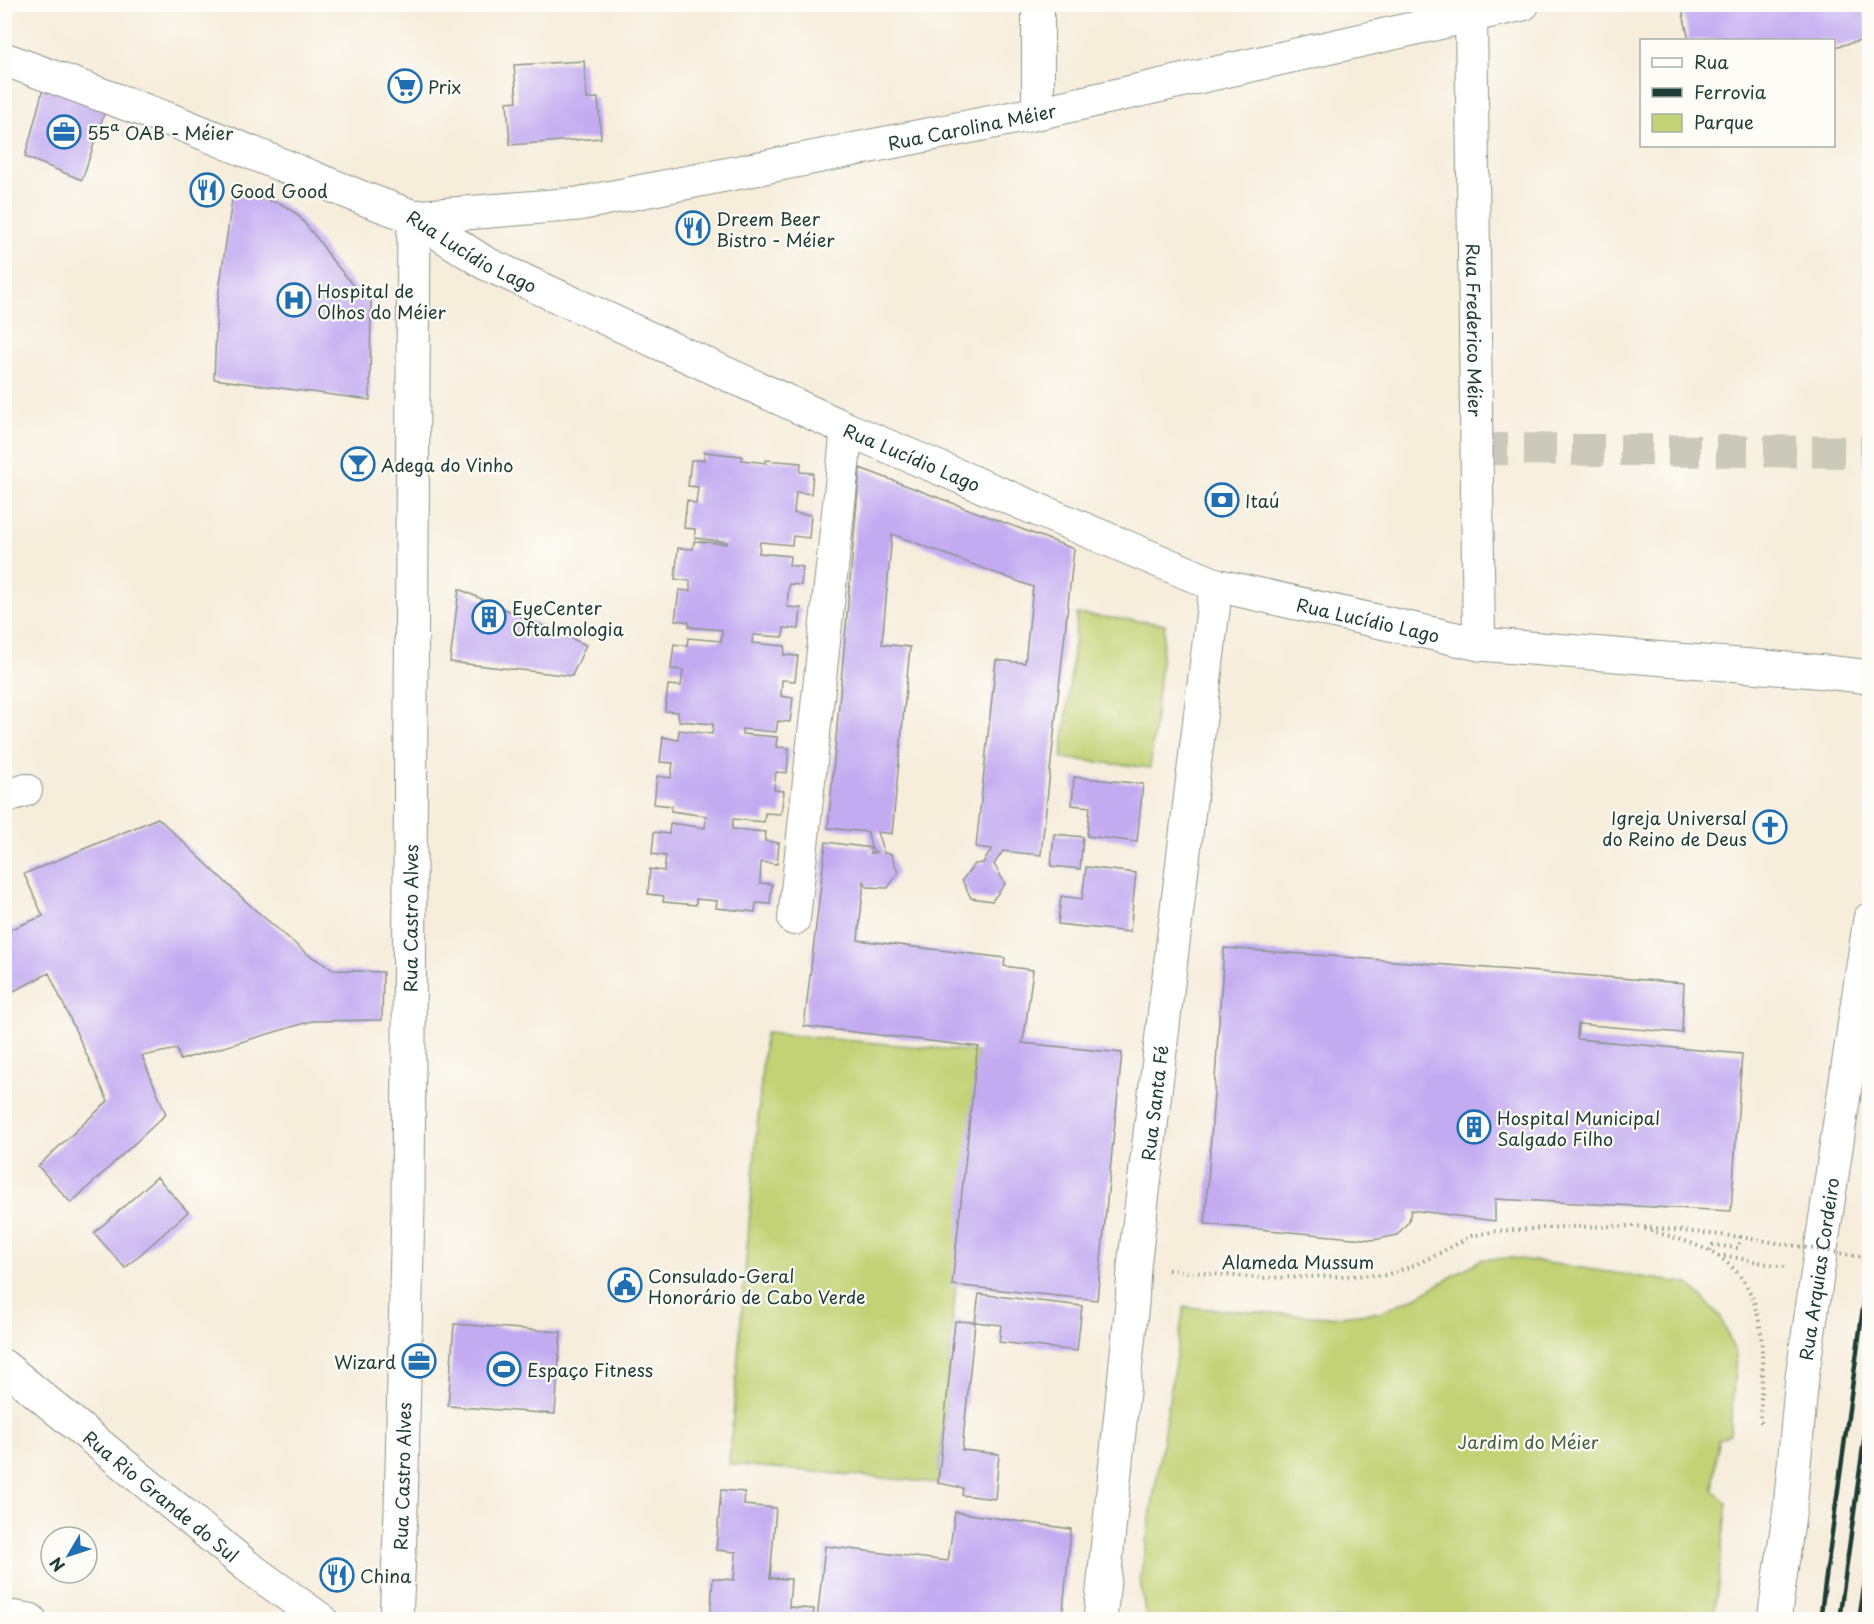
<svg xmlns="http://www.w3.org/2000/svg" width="1874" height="1624" font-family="'Playpen Sans',sans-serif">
<rect width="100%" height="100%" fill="#fdfcf7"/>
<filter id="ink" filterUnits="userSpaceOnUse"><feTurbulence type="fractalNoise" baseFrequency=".0167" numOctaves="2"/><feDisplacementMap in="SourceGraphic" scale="12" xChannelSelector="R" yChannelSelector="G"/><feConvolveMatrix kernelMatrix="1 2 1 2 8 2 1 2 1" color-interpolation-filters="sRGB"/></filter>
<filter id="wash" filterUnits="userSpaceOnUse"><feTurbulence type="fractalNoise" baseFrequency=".008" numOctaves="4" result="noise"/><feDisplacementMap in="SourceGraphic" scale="24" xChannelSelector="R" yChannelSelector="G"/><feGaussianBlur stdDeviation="1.35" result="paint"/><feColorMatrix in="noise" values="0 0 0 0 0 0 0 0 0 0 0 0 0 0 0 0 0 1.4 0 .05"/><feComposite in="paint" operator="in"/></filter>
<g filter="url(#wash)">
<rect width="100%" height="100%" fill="#f6eddb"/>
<path fill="#c2d274" stroke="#708854" stroke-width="1.5" d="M1077,614L1165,624L1150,768L1062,758Z
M765,1033L977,1052L938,1483L729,1464Z
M1513,1258L1689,1284L1720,1316L1736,1355L1730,1434L1718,1440L1713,1491L1727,1503L1714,1619H1146L1140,1580L1184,1307L1328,1317L1380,1312L1420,1295L1482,1259Z"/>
<g id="blocks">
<path fill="#c2abf1" d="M1702,4H1863L1869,39L1834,47V40H1689L1682,9Z
M584,61L587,99L598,98L601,138L510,145L507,102L517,101L514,65Z
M44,85L106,108L82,180L25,157Z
M233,193L280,203L297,214L320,242L332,260L355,287L371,294L370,400L214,379L217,305Z
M704,452L742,456V460L766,463V460L801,463L800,472L813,473L811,494L796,492L794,513L811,515L809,538L793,536L792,545L760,542L759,553L790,556L789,565L803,567L801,585L789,584L787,607L801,608L799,629L784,628L783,637L753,635L752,643L785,646L784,655L798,656L795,681L782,680L781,696L793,698L790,722L778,721L776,732L742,729V734L777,737L776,747L789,748L787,773L776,772L774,790L784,791L781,814L765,813L764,822L733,819L732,829L766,832L765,841L779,843L777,864L761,862L760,883L772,884L770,904L756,903L755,912L716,908L717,901L696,899V905L663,902L664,896L648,894L650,869L664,871L666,856L652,854L654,832L669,834L670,823L705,828L706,816L671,811L672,806L654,804L657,776L671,778L673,763L660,762L663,737L678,740L679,730L712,734L713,724L679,721L678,712L665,711L668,685L681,686L683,670L671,669L674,644L687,646L688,638L721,641L722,630L689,627V622L675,620L679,590L690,591V581L675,579L678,548L693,549L694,541L727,544V542L695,538V529L684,528L687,500L696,504L698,487L688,486L691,460H704Z
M860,468L1074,549L1041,855L1003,851L994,864L1005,884L992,901L971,898L962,880L975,864L983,863L992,849L976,847L996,660L1025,663L1033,587L892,534L882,644L910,647L892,834L877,832L884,853L891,854L898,873L888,888L867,887L864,881L858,940L1005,958L1004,966L1033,970L1025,1030L1022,1043L1122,1053L1097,1300L952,1285L977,1052L979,1047L804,1026L826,842L871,848L870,853L876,852L871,848L868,832L828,828Z
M459,589L586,645L572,676L450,662Z
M1074,777L1143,784L1137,842L1087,836L1090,807L1072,805Z
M158,818L253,908L306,953L333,970L383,972L382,1020L312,1021L180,1060L177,1049L142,1056L166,1114L71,1203L38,1166L108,1101L49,973L4,996V932L43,916L24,874Z
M1054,834L1083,837L1080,869L1051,866Z
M1086,867L1136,873L1130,932L1058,924L1061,896L1082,899Z
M1224,948L1684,983L1682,1033L1578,1024L1577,1039L1742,1054L1731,1211L1495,1199V1221L1411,1210L1409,1221L1397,1235L1374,1240L1205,1224Z
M157,1177L188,1212L125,1268L94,1233Z
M979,1294L1082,1306L1077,1351L999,1342L1001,1325L975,1322L962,1450L999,1454L995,1499L962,1495L963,1488L938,1483L955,1321L975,1322Z
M454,1324L561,1332L555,1414L448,1406Z
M721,1490L745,1492L744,1505L776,1508L770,1578L791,1579L789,1607L814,1609L813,1620H710L713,1578L734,1580L736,1552L716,1550Z
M955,1512L1071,1529L1062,1620H817L825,1546L948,1561Z"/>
</g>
</g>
<g filter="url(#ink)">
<use href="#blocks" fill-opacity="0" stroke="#8a9588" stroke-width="1.5"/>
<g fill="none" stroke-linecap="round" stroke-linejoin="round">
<path stroke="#cbcaba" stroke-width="32" stroke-dasharray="32 16" stroke-linecap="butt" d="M1476,449L1870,452"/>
<g stroke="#8a9588" stroke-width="34">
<g id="street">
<path d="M1038,4V113"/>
<path id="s1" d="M1471,15L1479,644"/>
<path d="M4,797L26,790"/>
<path d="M794,919L847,429"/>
<path id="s2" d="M4,1366L247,1566L322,1620"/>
</g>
</g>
<g stroke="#8a9588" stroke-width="35">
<g id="secondary">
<path id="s3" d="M4,59L176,122L365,199L414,217L485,263L847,429L1216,585L1479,644L1826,672L1870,677"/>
<path id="s4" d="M414,217L578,204L1038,113L1523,4"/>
<path d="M4,1616L30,1620"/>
<path id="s5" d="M396,1620L401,1510L408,1205L414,217"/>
<path id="s6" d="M1100,1620L1132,1303L1134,1267L1216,585"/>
<path id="s7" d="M1774,1620L1790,1508L1802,1377L1870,919"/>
</g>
</g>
<path stroke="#8a9588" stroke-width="4" stroke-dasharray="1.5 4.5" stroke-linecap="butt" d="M1645,1229C1666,1236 1691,1241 1711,1252C1774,1286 1762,1360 1760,1419L1762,1425
M1718,1256H1727L1784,1267
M1168,1270L1259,1278L1385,1275L1410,1267L1436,1255L1471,1236L1497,1231L1562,1227L1636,1226L1740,1237L1738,1248L1713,1245L1710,1251"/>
<use href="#street" stroke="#fff" stroke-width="32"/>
<use href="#secondary" stroke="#fff" stroke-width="33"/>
<path stroke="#1f3d34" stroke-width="4.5" d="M1820,1620L1870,1257
M1839,1620L1870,1397
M1859,1620L1870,1549"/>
<path stroke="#8a9588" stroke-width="4" stroke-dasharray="1.5 4.5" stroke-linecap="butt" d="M1740,1237L1870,1258"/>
</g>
</g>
<defs>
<g id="supermarket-ring" transform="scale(1.725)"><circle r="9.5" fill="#fdfcf7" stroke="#1f6fb2" stroke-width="1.5"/><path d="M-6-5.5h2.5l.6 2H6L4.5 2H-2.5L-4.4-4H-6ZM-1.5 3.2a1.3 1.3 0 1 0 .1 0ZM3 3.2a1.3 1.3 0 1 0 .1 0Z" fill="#1f6fb2"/></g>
<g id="office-ring" transform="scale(1.725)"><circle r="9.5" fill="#fdfcf7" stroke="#1f6fb2" stroke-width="1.5"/><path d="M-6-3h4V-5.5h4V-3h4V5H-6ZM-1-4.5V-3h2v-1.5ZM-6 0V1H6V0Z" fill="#1f6fb2"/></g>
<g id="restaurant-ring" transform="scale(1.725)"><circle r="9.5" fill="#fdfcf7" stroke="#1f6fb2" stroke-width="1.5"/><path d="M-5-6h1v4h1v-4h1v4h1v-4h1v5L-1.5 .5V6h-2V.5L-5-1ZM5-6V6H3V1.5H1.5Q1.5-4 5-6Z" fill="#1f6fb2"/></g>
<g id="hospital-ring" transform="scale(1.725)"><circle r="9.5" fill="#fdfcf7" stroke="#1f6fb2" stroke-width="1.5"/><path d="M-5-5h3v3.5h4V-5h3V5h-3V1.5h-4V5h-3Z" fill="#1f6fb2"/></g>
<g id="bar-ring" transform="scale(1.725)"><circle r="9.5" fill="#fdfcf7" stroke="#1f6fb2" stroke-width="1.5"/><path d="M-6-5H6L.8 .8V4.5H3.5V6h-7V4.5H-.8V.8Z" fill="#1f6fb2"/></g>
<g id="bank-ring" transform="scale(1.725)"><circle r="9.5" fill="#fdfcf7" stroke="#1f6fb2" stroke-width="1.5"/><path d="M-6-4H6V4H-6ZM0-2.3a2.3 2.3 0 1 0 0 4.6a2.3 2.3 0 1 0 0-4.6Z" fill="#1f6fb2"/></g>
<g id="building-ring" transform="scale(1.725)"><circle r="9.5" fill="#fdfcf7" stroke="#1f6fb2" stroke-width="1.5"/><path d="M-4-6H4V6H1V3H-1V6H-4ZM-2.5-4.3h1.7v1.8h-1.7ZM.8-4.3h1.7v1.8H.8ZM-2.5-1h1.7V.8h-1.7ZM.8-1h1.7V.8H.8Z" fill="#1f6fb2"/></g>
<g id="church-ring" transform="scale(1.725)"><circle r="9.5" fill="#fdfcf7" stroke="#1f6fb2" stroke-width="1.5"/><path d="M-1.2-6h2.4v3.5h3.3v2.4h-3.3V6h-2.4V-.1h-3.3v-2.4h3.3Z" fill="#1f6fb2"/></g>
<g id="civic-ring" transform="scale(1.725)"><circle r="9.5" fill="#fdfcf7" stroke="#1f6fb2" stroke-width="1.5"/><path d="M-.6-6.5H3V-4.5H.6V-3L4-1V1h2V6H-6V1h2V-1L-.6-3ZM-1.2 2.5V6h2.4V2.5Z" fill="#1f6fb2"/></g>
<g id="stadium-ring" transform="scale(1.725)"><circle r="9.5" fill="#fdfcf7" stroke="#1f6fb2" stroke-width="1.5"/><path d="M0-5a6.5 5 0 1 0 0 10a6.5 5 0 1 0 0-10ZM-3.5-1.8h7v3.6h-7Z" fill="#1f6fb2"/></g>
</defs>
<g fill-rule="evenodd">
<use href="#supermarket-ring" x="405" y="86"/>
<use href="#office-ring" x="64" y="132"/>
<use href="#restaurant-ring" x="207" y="190"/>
<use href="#restaurant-ring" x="693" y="228"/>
<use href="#hospital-ring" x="294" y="300"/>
<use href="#bar-ring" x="358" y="464"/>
<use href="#bank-ring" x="1222" y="500"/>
<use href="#building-ring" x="489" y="617"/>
<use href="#church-ring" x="1770" y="827"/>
<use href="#building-ring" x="1474" y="1127"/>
<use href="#civic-ring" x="625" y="1285"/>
<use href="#office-ring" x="419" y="1361"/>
<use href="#stadium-ring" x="504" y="1369"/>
<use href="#restaurant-ring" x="337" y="1575"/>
</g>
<g text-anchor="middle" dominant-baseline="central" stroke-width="4.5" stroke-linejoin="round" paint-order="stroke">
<g font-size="18" fill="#1f3d34" stroke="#fdfcf7" text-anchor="start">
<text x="428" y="86">Prix</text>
<text x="87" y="132">55ª OAB - Méier</text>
<text x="230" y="190">Good Good</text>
<text x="716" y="218">Dreem Beer<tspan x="716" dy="21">Bistro - Méier</tspan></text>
<text x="317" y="290">Hospital de<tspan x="317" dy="21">Olhos do Méier</tspan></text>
<text x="381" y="464">Adega do Vinho</text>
<text x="1245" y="500">Itaú</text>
<text x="512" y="607">EyeCenter<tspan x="512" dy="21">Oftalmologia</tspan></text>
<text x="1747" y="817" text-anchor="end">Igreja Universal<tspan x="1747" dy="21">do Reino de Deus</tspan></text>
<text x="1497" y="1117">Hospital Municipal<tspan x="1497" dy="21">Salgado Filho</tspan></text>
<text x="648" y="1275">Consulado-Geral<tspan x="648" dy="21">Honorário de Cabo Verde</tspan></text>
<text x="396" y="1361" text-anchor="end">Wizard</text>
<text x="527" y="1369">Espaço Fitness</text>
<text x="360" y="1575">China</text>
</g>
<g font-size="18" fill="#1f3d34" stroke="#fdfcf7">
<text stroke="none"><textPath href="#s4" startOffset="566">Rua Carolina Méier</textPath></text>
<text stroke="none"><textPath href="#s3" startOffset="507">Rua Lucídio Lago</textPath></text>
<text stroke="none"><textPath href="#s1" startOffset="315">Rua Frederico Méier</textPath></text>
<text stroke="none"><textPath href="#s3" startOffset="993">Rua Lucídio Lago</textPath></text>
<text stroke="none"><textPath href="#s3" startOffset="1479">Rua Lucídio Lago</textPath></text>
<text stroke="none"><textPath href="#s5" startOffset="702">Rua Castro Alves</textPath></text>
<text stroke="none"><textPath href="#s6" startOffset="520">Rua Santa Fé</textPath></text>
<text x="1298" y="1261">Alameda Mussum</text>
<text stroke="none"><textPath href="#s7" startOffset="354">Rua Arquias Cordeiro</textPath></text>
<text stroke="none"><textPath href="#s5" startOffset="144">Rua Castro Alves</textPath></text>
<text stroke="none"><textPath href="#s2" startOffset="204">Rua Rio Grande do Sul</textPath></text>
</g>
<g font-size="18" fill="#486244" stroke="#fdfcf7">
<text x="1528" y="1441">Jardim do Méier</text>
</g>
</g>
<rect width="1874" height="1624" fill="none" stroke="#fdfcf7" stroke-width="24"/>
<rect x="1640" y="39" width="195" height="108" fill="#fdfcf7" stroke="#a4b0a9" stroke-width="1.5"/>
<rect x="1652" y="58" width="30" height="9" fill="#ffffff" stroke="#a4b0a9" stroke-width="1.5"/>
<text x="1694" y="69" font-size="18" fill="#1f3d34">Rua</text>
<rect x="1652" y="88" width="30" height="9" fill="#1f3d34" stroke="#a4b0a9" stroke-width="1.5"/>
<text x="1694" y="99" font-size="18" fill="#1f3d34">Ferrovia</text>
<rect x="1652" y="114" width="30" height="18" fill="#c2d274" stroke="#a4b0a9" stroke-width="1.5"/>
<text x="1694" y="129" font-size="18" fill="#1f3d34">Parque</text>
<g transform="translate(69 1555) rotate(231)"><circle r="28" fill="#fdfcf7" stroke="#a4b0a9" stroke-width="1.5"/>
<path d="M0-4.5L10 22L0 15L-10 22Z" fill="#1f6fb2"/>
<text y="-9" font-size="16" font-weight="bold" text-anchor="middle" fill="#1f3d34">N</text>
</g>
</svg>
